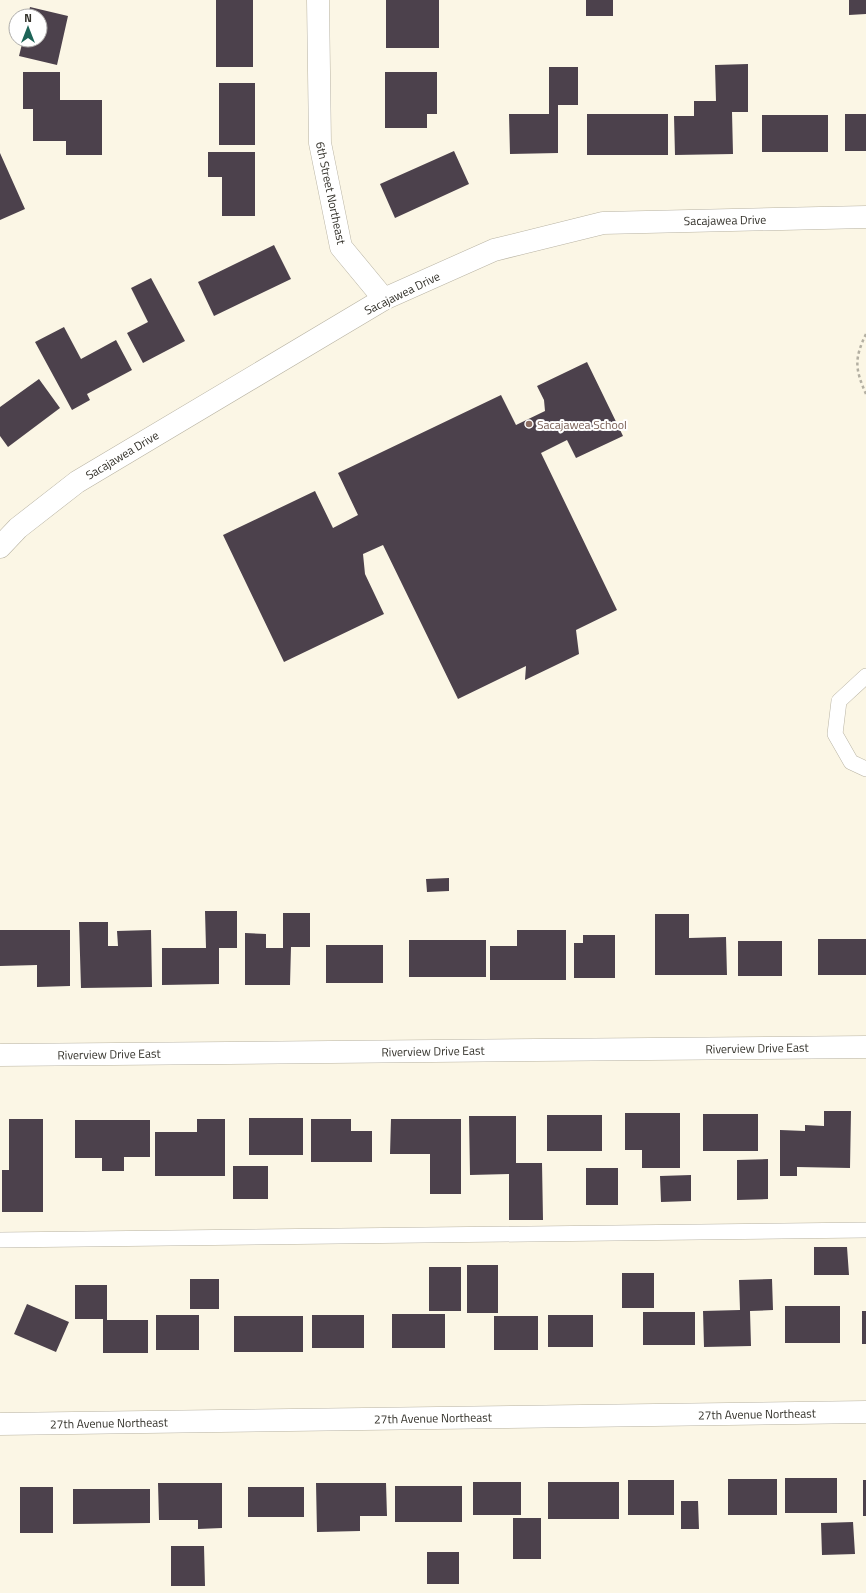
<svg xmlns="http://www.w3.org/2000/svg" width="866" height="1593" font-family="'Titillium Web',sans-serif">
<rect width="100%" height="100%" fill="#fbf6e5"/>
<path fill="#4c414c" d="M216,0H253V67H216Z
M386,0H439V48H386Z
M586,0H613V16H586Z
M849,0H866V14L849,15Z
M30,7L68,16L57,65L19,56L23,40H40V16H28Z
M748,64V112H732L733,154L675,155L674,116H694V101H716L715,65Z
M549,67H578V105H558V153L510,154L509,114H549Z
M23,72H60V100H102V155H66V141H33V109H23Z
M385,72H437V114H427V128H385Z
M219,83H255V145H219Z
M587,114H668V155H587Z
M845,114H866V151H845Z
M762,115H828V152H762Z
M454,151L469,184L395,218L380,184Z
M208,152H255V216H222V177H208Z
M0,153L25,209L0,220Z
M274,245L291,279L214,316L198,282Z
M151,278L185,341L143,363L127,333L148,322L131,288Z
M64,327L81,359L116,340L132,370L87,394L90,400L72,410L35,342Z
M587,362L623,436L576,458L567,440L541,453L617,610L576,630L579,654L525,680L526,666L458,699L383,545L363,554L365,574L384,614L284,662L223,535L315,491L333,528L358,515L338,473L501,395L516,425L545,411L544,400L537,386Z
M39,379L60,408L8,447L0,436V407Z
M449,878V891L427,892L426,879Z
M205,911H237V948H219V984L162,985V948H206Z
M283,913H310V947H291L290,985H245V933L266,934V948H283Z
M655,914H689V938L726,937L727,975H655Z
M79,922H108V946H118L117,931L151,930L152,987L81,988Z
M0,930H70V986L37,987V965L0,966Z
M517,930H566V980H490V946H517Z
M583,935H615V978H574V943H583Z
M818,939H866V975H818Z
M409,940H486V977H409Z
M738,941H782V976H738Z
M326,945H383V983H326Z
M824,1111H851L850,1168L797,1167V1176H780V1130L805,1131V1125L824,1126Z
M625,1113H680V1168H642V1150H625Z
M703,1114H758V1151H703Z
M547,1115H602V1151H547Z
M469,1116H516V1163H542L543,1220H509V1174L470,1175Z
M249,1118H303V1155H249Z
M9,1119H43V1212H2V1170H9Z
M197,1119H225V1176H155V1132H197Z
M311,1119H351V1131H372V1162H311Z
M391,1119H461V1194H430V1154H390Z
M75,1120H150V1157H124V1171H102V1158H75Z
M768,1159V1199L737,1200V1160Z
M233,1166H268V1199H233Z
M586,1168H618V1205H586Z
M691,1175V1201L661,1202L660,1176Z
M814,1247H847L849,1275H814Z
M467,1265H498V1313H467Z
M429,1267H461V1311H429Z
M622,1273H654V1308H622Z
M190,1279H219V1309H190Z
M772,1279L773,1310L750,1311L751,1346L704,1347L703,1311L740,1310L739,1280Z
M75,1285H107V1320H148V1353H103V1319H75Z
M27,1304L69,1322L56,1352L14,1334Z
M785,1306H840V1343H785Z
M862,1311H866V1344H862Z
M643,1312H695V1345H643Z
M392,1314H445V1348H392Z
M156,1315H199V1350H156Z
M312,1315H364V1348H312Z
M548,1315H593V1347H548Z
M234,1316H303V1352H234Z
M494,1316H538V1350H494Z
M785,1478H837V1513H785Z
M728,1479H777V1515H728Z
M628,1480H674V1515H628Z
M863,1480H866V1516H863Z
M473,1482H521V1515H473Z
M548,1482H619V1519H548Z
M158,1483H222V1528L198,1529V1520H159Z
M316,1483H386L387,1516H360V1531L317,1532Z
M395,1486H462V1522H395Z
M20,1487H53V1533H20Z
M248,1487H304V1517H248Z
M73,1489H150V1523L73,1524Z
M681,1501H698L699,1529H681Z
M513,1518H541V1559H513Z
M853,1522L855,1554L822,1555L821,1523Z
M171,1546H204L205,1586H171Z
M427,1552H459V1584H427Z"/>
<g fill="none" stroke-linecap="round" stroke-linejoin="round">
<g stroke="#b8b3a3" stroke-width="16">
<path id="lane" d="M866,676L839,701L835,734L851,762L866,769
M0,1240L866,1230"/>
</g>
<g stroke="#b8b3a3" stroke-width="23">
<path id="street" d="M318,0L320,143L341,247L384,299
M0,1424L866,1412"/>
</g>
<g stroke="#b8b3a3" stroke-width="23">
<path id="secondary" d="M0,547L18,528L77,482L384,299L494,250L603,223L866,217
M0,1055L866,1047"/>
</g>
<path stroke="#b3afa2" stroke-width="2.5" stroke-dasharray="3 3" stroke-linecap="butt" d="M866,334C854,359 855,369 866,394"/>
<use href="#lane" stroke="#fff" stroke-width="15"/>
<use href="#street" stroke="#fff" stroke-width="22"/>
<use href="#secondary" stroke="#fff" stroke-width="22"/>
</g>
<circle fill="#8d6e63" stroke="#fff" stroke-width="1.5" cx="529" cy="424" r="4"/>
<g text-anchor="middle" dominant-baseline="central" stroke-width="4" stroke-linejoin="round" paint-order="stroke">
<g font-size="12" fill="#34322b" stroke="#fff">
<text transform="translate(331 193) rotate(78)">6th Street Northeast</text>
<text transform="translate(725 220) rotate(-1)">Sacajawea Drive</text>
<text transform="translate(402 293) rotate(-26)">Sacajawea Drive</text>
<text transform="translate(122 455) rotate(-31)">Sacajawea Drive</text>
<text transform="translate(757 1048) rotate(-1)">Riverview Drive East</text>
<text transform="translate(433 1051) rotate(-1)">Riverview Drive East</text>
<text transform="translate(109 1054) rotate(-1)">Riverview Drive East</text>
<text transform="translate(757 1414) rotate(-1)">27th Avenue Northeast</text>
<text transform="translate(433 1418) rotate(-1)">27th Avenue Northeast</text>
<text transform="translate(109 1423) rotate(-1)">27th Avenue Northeast</text>
</g>
<g font-size="12" fill="#785e54" stroke="#fff" text-anchor="start">
<text x="537" y="424">Sacajawea School</text>
</g>
</g>
<g transform="translate(28 28)"><circle r="19" fill="#ffffff" stroke="#aeadaa"/>
<path d="M0-3L7 15L0 10L-7 15Z" fill="#1d6457"/>
<text y="-6" font-size="11" font-weight="bold" text-anchor="middle" fill="#34322b">N</text>
</g>
</svg>
